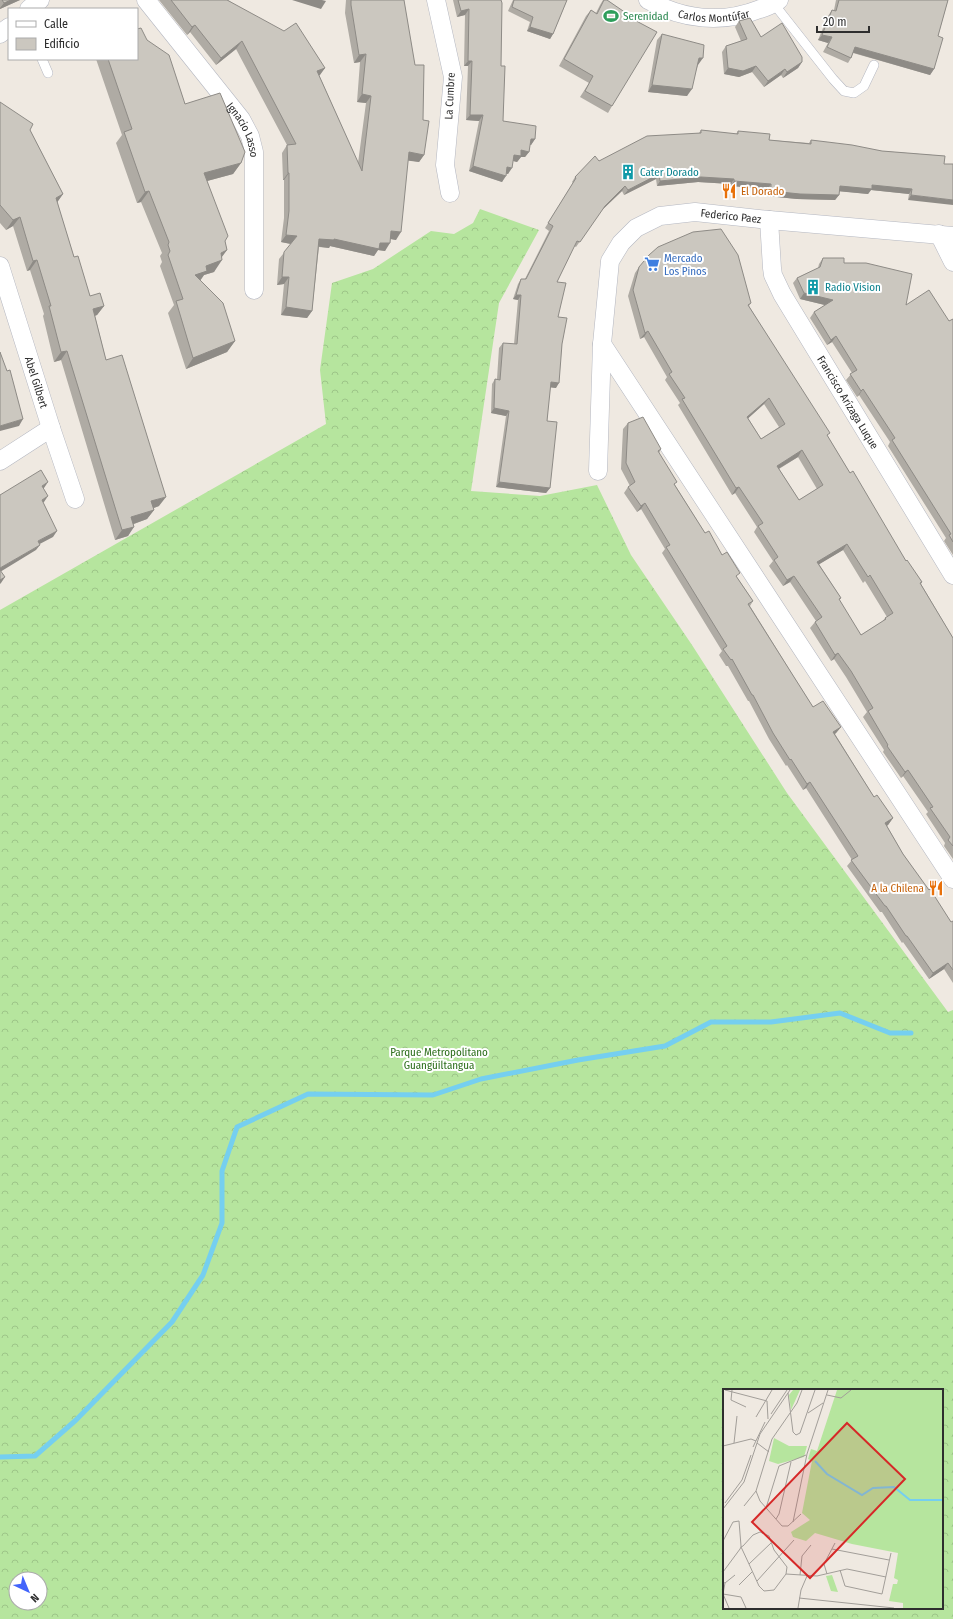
<svg xmlns="http://www.w3.org/2000/svg" width="953" height="1619" font-family="'Fira Sans Condensed',sans-serif">
<defs>
<pattern id="forest-crowns" width="20" height="18" patternUnits="userSpaceOnUse"><rect width="20" height="18" fill="#b6e59e"/><path d="M2 6a3 3 0 1 1 6 0M12 15a3 3 0 1 1 6 0" fill="none" stroke="#9dc588"/></pattern>
</defs>
<rect width="100%" height="100%" fill="#efe9e1"/>
<path fill="url(#forest-crowns)" fill-rule="evenodd" d="M480,209L539,230L499,303L471,491L540,496L597,485L631,555L692,645L787,793L948,1012L953,1010V1619H0V610L326,424L320,370L332,283L373,269L431,231L454,234L473,223ZM724,1390H942V1608H724ZM16,1579H40V1603H16Z"/>
<g fill="none" stroke-linecap="round" stroke-linejoin="round">
<path stroke="#75cff0" stroke-width="5" d="M0,1457L35,1456L76,1420L172,1322L203,1275L222,1223V1171L237,1127L308,1094L433,1095L481,1079L578,1060L665,1046L711,1022H771L840,1013L890,1033H911"/>
<g stroke="#b4b7c1" stroke-width="10">
<path id="lane" d="M774,4L833,79L844,91L854,93L864,86L874,65
M42,59L48,73"/>
</g>
<g stroke="#b4b7c1" stroke-width="19">
<g id="street">
<path id="s1" d="M146,0L241,119L250,136L254,152V290"/>
<path d="M436,0L453,77L445,165L450,193"/>
<path id="s2" d="M648,0C683,20 722,24 760,9C767,7 773,4 779,0"/>
<path d="M29,9L40,0"/>
<path d="M0,34L9,27"/>
<path id="s3" d="M769,220L772,268L773,275L782,294L953,575"/>
<path d="M939,234L953,262"/>
<path id="s4" d="M0,266L51,428L75,499"/>
<path d="M602,344L953,879"/>
<path d="M0,461L51,428"/>
<path id="s5" d="M598,471L602,344L610,261L621,243L636,228L660,216L695,212L769,220L953,236"/>
</g>
</g>
<use href="#lane" stroke="#fff" stroke-width="9"/>
<use href="#street" stroke="#fff" stroke-width="18"/>
</g>
<path fill="#afaba4" fill-rule="evenodd" d="M0,0H20L0,9Z
M159,0H228L325,68L319,75L358,163L366,103L357,102L360,62L354,63L345,13L346,0H404L423,120L424,155L419,162L408,160L396,240L390,239L385,251L378,250L374,256L330,246L329,248L319,247L312,311L307,318L281,315L284,284L277,285L279,259L291,244L281,242L284,218V180H283L282,153L287,145L236,49L216,65L190,32L187,35Z
M453,0H501V66L503,121L535,139L531,145H530L529,152L525,157H521L517,162L513,161L508,174L506,173L502,182L469,171L479,121L466,120L468,66H464L465,15L457,17Z
M513,0H567L553,34L550,39L527,31L530,22L508,11Z
M603,0H607L625,15L612,106L608,113L580,97L589,83L559,66L586,16L591,10L596,13L600,5Z
M836,0H948L938,36L934,69L930,75L853,53L851,58L848,63L823,52L828,43L818,40L828,16L832,10H834Z
M739,21L761,37L802,62L798,68L783,78L781,75L764,87L752,72L739,77L724,74L722,52L726,46L741,41L735,27Z
M662,34L698,65L687,96L648,92L657,40Z
M147,40L185,104L241,163L233,174L207,181L225,241L227,250L221,257L214,272L204,275L200,281L235,341L227,352L186,369L168,313L174,305L160,266L162,262L160,256L162,253L141,202L137,203L116,143L122,135L96,59H137Z
M0,102L30,130L63,194L57,202L74,257L90,296L104,306L97,315L95,316L106,360L159,506L154,508V510L147,519L134,524L128,536L115,540L61,360L54,362L43,316L44,314L30,270L27,271L13,226L6,230L0,223Z
M701,130L736,134L738,131L769,140L809,143L811,140L882,151L945,156L908,200L909,194L871,190L868,194L839,191V195L835,200L797,199L767,196L768,189L731,186V184L698,182L657,186L656,179L624,195L622,191L601,211L576,247L574,246L557,282L558,317L562,344L556,388L550,387L547,421L550,488L546,493L496,487L506,416L491,413L492,384L495,379H497L499,348L503,343L514,344L518,300L513,299L518,284L521,279H525L549,231L545,228L573,183L572,182L575,177L599,161L699,133Z
M823,258L844,263L906,305L949,321L953,319V555L944,541L946,538L888,446L890,442L859,395L857,397L846,380L852,373L832,342L827,345L810,318L814,312L825,305L800,299L793,283L797,278L818,268L819,264Z
M639,267L751,303L749,306L850,473L906,561L922,582L921,584L953,638V859L944,846L945,843L926,814L928,812L903,776L901,778L883,752L884,750L863,717L867,712L846,677L834,659L831,661L810,628L815,622L816,621L790,582L783,586L769,566L773,561L754,532L757,527L735,493L732,495L678,405L680,403L665,380L667,377L644,337L640,339L628,296L635,273ZM764,404L779,427L761,439L748,418ZM798,457L817,489L799,500L779,469ZM843,550L863,583L865,581L887,617L885,618L882,622L861,635L839,600L841,598L819,564Z
M628,423L661,449L659,453L675,485L705,533L722,555L753,601L750,606L794,677L813,707L841,727L836,733L835,734L874,797L893,818L888,825L887,826L903,854L951,922L953,921V983L944,969L929,979L903,942L902,943L882,912H880L847,866L852,860L806,788L803,790L787,765L786,766L769,739L749,701H748L728,666H726L719,655L722,651L662,553L665,549L641,509L637,512L624,493L628,487L630,486L621,469L623,429Z"/>
<path fill="#8e8b86" d="M11,0H20L0,9V8L4,3Z
M292,0H322L326,1L321,9Z
M469,9L465,15L457,17L461,11Z
M195,25L190,32L187,35L192,27Z
M530,27L553,34L550,39L527,31Z
M822,35L832,37L828,43L818,40Z
M242,41L236,49L216,65L221,58Z
M855,47L934,69L930,75L851,52Z
M366,54L360,62L354,63L359,55Z
M699,58H703L698,65L695,64Z
M468,61H472L468,66H464Z
M802,62L798,68L783,78L787,72Z
M756,66L752,72L739,77L724,74L728,68Z
M325,68L320,75L312,79L317,71Z
M785,69L781,75L764,87L768,81Z
M652,85L692,89L687,96L648,92Z
M362,94L371,96L366,103L357,102Z
M470,115H483L479,121L466,120Z
M531,139H535L531,145H527Z
M521,150L529,152L525,157H521L517,162L510,160L514,155Z
M409,152L424,155L419,162L403,160Z
M241,163L233,174L196,184L204,173Z
M473,166L506,176L502,182L469,171Z
M507,167L512,168L508,174L503,173Z
M288,173H289L284,180H283Z
M659,174L656,179L624,195L628,190Z
M701,177L734,179L731,184L698,182L657,186L660,181Z
M734,181L771,184L768,189L731,186Z
M872,185L912,189L909,194L871,190L868,194L836,191L840,186Z
M625,186L622,191L601,211L605,206Z
M149,191L141,202L137,203L145,192Z
M771,191L839,195L835,200L797,199L767,196Z
M63,194L56,204V198Z
M911,195L953,200V205L908,200Z
M20,217L13,226L6,230L13,220Z
M391,231L401,232L396,240L386,238Z
M286,235L297,236L291,244L281,242Z
M319,239H334L390,243L385,251L378,250L374,256L330,246L329,248L314,246Z
M227,250L219,261L222,260L214,272L204,275L199,282L195,275L221,253Z
M37,260L30,270L27,271L33,261Z
M282,277H289L284,284L277,285Z
M804,293L833,300L829,306L800,299Z
M516,295H521L518,300L513,299Z
M104,306L97,315L87,318L93,309Z
M286,307L312,311L307,318L281,315Z
M648,331L644,337L640,339L645,333Z
M836,336L832,342L827,345L831,340Z
M235,341L227,352L186,369L193,358Z
M67,351L61,360L54,362L61,352Z
M551,382L559,383L556,388L547,387Z
M863,389L859,395L857,397L861,391Z
M769,398L764,404L743,423L747,417Z
M494,408L509,411L506,416L491,413Z
M23,419L19,426L0,431V426Z
M802,450L798,457L773,472L777,466Z
M48,482L44,488L38,492L42,486Z
M499,482L550,488L546,493L496,487Z
M739,487L735,493L732,495L736,488Z
M48,496L44,502L38,506L42,500Z
M166,497L159,506L145,511L151,501Z
M645,503L641,509L637,512L641,506Z
M154,510L147,519L125,527L131,517Z
M134,527L128,536L115,540L122,530Z
M57,531L53,537L34,547L38,541Z
M847,544L843,550L813,568L817,562Z
M40,545L36,550L0,572V568Z
M794,576L790,582L783,586L787,580Z
M5,577L1,583L0,584V580Z
M838,653L834,659L831,661L835,655Z
M841,727L836,733L829,738L833,732Z
M908,770L903,776L901,778L905,772Z
M810,782L806,788L803,790L807,784Z
M893,818L888,825L881,829L885,823Z
M948,963L944,969L929,979L933,973Z"/>
<path fill="#cbc7bf" stroke="#8e8b86" fill-rule="evenodd" d="M2,0H11L4,3Z
M171,0H227L284,31L296,23L325,68L317,71L362,171L371,96L362,94L366,54L359,55L351,5V0H404L415,65H424L423,120L429,121L424,155L409,152L401,232L391,231L390,243H380L379,249L334,239V240L319,239L312,311L286,307L289,277H282L284,252L297,236L286,235L289,211V173H288L287,145L296,144L242,41L221,58L195,25L192,27Z
M458,0H501L502,3L501,66H505L503,121L536,126L535,139H531L529,152L521,150V156L514,155L512,168L507,167L506,176L473,166L483,115H470L472,61H468L469,9L461,11Z
M514,0H567L553,34L530,27L533,17L512,7Z
M604,0H607L626,13L625,15L657,32L612,106L585,91L593,76L564,59L591,10L597,14Z
M839,0H948L938,36L943,38L934,69L855,47L851,58L827,47L832,37L822,35L832,10L836,11Z
M750,18L761,37L782,23L802,57V62L787,72L785,69L768,81L756,66L743,71L728,68L726,46L747,39L739,21Z
M141,28L147,40L169,55L185,104L220,93L245,152L241,163L204,173L228,236L225,241L227,250L221,253L222,260L206,266L207,271L195,275L223,303L235,341L193,358L176,301L183,299L168,255L170,251L168,245L169,242L149,191L145,192L124,132L132,129L108,59H137V29Z
M662,34L704,45L703,58H699L692,89L652,85Z
M0,102L33,124L30,130L63,194L56,198L74,257L78,256L90,296L100,293L104,306L93,309L106,360L122,355L166,497L151,501L154,510L131,517L134,527L122,530L67,351L61,352L49,306H51L37,260L33,261L20,217L13,220L0,205Z
M701,130L738,134V131L770,134L769,140L811,144V140L852,145L882,151L945,156L944,164H953V200L911,195L912,189L872,185V189L840,186L839,195L800,194L771,191V184L734,181V179L701,177L660,181L659,174L628,190L625,186L605,206L580,242L577,241L557,282L566,283L558,317L567,318L562,344L559,383L551,382L547,421L557,422L550,488L499,482L509,411L494,408L495,379L500,380L503,343L517,344L521,295H516L521,279H526L553,226L548,223L576,178L575,177L595,156L599,161L647,136L701,133Z
M721,229L738,255L751,303L748,305L830,433L827,435L850,473L853,471L906,561L907,560L922,582L920,583L953,638V846L948,840L950,837L930,808L933,807L908,770L905,772L887,746L888,745L868,711L873,708L851,671L838,653L835,655L815,622L822,617L794,576L787,580L774,560L778,557L758,526L763,523L739,487L736,488L682,399L685,398L669,374L672,372L648,331L645,333L633,290L639,267L649,255L658,247L693,232ZM769,398L785,424L761,439L747,417ZM802,450L823,485L799,500L777,466ZM847,544L868,577L870,575L893,613L885,618L886,619L861,635L839,599L841,598L817,562Z
M823,258H844V263H866L912,274L906,305L929,290L949,321L953,319V542L949,535L951,534L892,440L895,438L863,389L861,391L850,374L857,370L836,336L831,340L814,312L833,300L804,293L797,278L820,267Z
M0,352L7,371L10,370L23,419L0,426Z
M643,417L661,449L658,451L677,482L674,484L705,533L709,531L722,555L727,552L740,573L736,576L753,601L748,604L794,677L813,707L823,701L841,727L833,732L874,797L877,795L893,818L885,823L903,854L929,890L930,889L951,922L953,921V970L948,963L933,973L907,936H906L886,906H885L851,860L858,856L810,782L807,784L791,759L790,760L773,733L753,695H752L732,659L731,660L723,649L727,646L666,547L670,545L645,503L641,506L628,487L635,482L626,463L628,423Z
M41,470L48,482L42,486L48,496L42,500L57,531L38,541L40,545L0,568V495Z
M0,570L5,577L0,580Z"/>
<defs>
<g id="stadium-bare" transform="scale(1.2)"><path d="M0-5a6.5 5 0 1 0 0 10a6.5 5 0 1 0 0-10ZM-3.5-1.8h7v3.6h-7Z" fill="#2e9e5b" stroke="#fff" stroke-width="2.5" paint-order="stroke"/></g>
<g id="building-bare" transform="scale(1.2)"><path d="M-4-6H4V6H1V3H-1V6H-4ZM-2.5-4.3h1.7v1.8h-1.7ZM.8-4.3h1.7v1.8H.8ZM-2.5-1h1.7V.8h-1.7ZM.8-1h1.7V.8H.8Z" fill="#0f9aa8" stroke="#fff" stroke-width="2.5" paint-order="stroke"/></g>
<g id="restaurant-bare" transform="scale(1.2)"><path d="M-5-6h1v4h1v-4h1v4h1v-4h1v5L-1.5 .5V6h-2V.5L-5-1ZM5-6V6H3V1.5H1.5Q1.5-4 5-6Z" fill="#e8710a" stroke="#fff" stroke-width="2.5" paint-order="stroke"/></g>
<g id="supermarket-bare" transform="scale(1.2)"><path d="M-6-5.5h2.5l.6 2H6L4.5 2H-2.5L-4.4-4H-6ZM-1.5 3.2a1.3 1.3 0 1 0 .1 0ZM3 3.2a1.3 1.3 0 1 0 .1 0Z" fill="#3f7fe0" stroke="#fff" stroke-width="2.5" paint-order="stroke"/></g>
</defs>
<g fill-rule="evenodd">
<use href="#stadium-bare" x="611" y="16"/>
<use href="#building-bare" x="628" y="172"/>
<use href="#restaurant-bare" x="729" y="191"/>
<use href="#supermarket-bare" x="652" y="264"/>
<use href="#building-bare" x="813" y="287"/>
<use href="#restaurant-bare" x="936" y="888"/>
</g>
<g text-anchor="middle" dominant-baseline="central" stroke-width="4" stroke-linejoin="round" paint-order="stroke">
<g font-size="11" fill="#2e2e2e" stroke="#fff">
<text stroke="none"><textPath href="#s2" startOffset="69">Carlos Montúfar</textPath></text>
<text transform="translate(450 96) rotate(-87)">La Cumbre</text>
<text stroke="none"><textPath href="#s1" startOffset="163">Ignacio Lasso</textPath></text>
<text stroke="none"><textPath href="#s5" startOffset="351">Federico Paez</textPath></text>
<text stroke="none"><textPath href="#s4" startOffset="122">Abel Gilbert</textPath></text>
<text stroke="none"><textPath href="#s3" startOffset="203">Francisco Arízaga Luque</textPath></text>
</g>
<g font-size="11" fill="#27864d" stroke="#fff" text-anchor="start">
<text x="623" y="16">Serenidad</text>
</g>
<g font-size="11" fill="#0d838f" stroke="#fff" text-anchor="start">
<text x="640" y="172">Cater Dorado</text>
<text x="825" y="287">Radio Vision</text>
</g>
<g font-size="11" fill="#c56008" stroke="#fff" text-anchor="start">
<text x="741" y="191">El Dorado</text>
<text x="924" y="888" text-anchor="end">A la Chilena</text>
</g>
<g font-size="11" fill="#366cbe" stroke="#fff" text-anchor="start">
<text x="664" y="258">Mercado<tspan x="664" dy="13">Los Pinos</tspan></text>
</g>
<g font-size="11" fill="#2c6e1b" stroke="#fff">
<text x="439" y="1052">Parque Metropolitano<tspan x="439" dy="13">Guangüiltangua</tspan></text>
</g>
</g>
<g transform="translate(723 1389)">
<rect width="220" height="220" fill="#efe9e1"/>
<path d="M70,1H77L68,21L66,6ZM114,1H220V219H180V214L166,212L170,195H174L175,191L171,189L175,164L129,155L92,144L83,152L70,148L68,143L87,131L79,124L89,72L85,70L88,60L94,62ZM51,49L66,57H84L81,68L55,75L46,72ZM109,186L115,203L108,202L103,187Z" fill="#b6e59e"/>
<path fill="none" stroke="#75cff0" stroke-width="2" d="M92,72L104,85L139,106L150,99L171,98L187,111H220"/>
<path fill="none" stroke="#a29e99" stroke-width="1" d="M2,1L44,12M9,1L8,11L23,18M65,4L70,43L73,46L77,44L92,1M104,6L118,9L128,1M44,12L45,30M85,24L100,14M48,25L64,1M33,28L49,1M11,54L14,27M34,54L46,63M0,57L28,50L33,52M30,58L42,33M33,102L37,112L59,137H65L78,125M2,114L19,91L28,66M21,117L33,102L49,50L74,14L79,1M43,119L56,77L83,66M0,120L21,93L37,45L67,1M53,130L56,125L68,73M70,133L84,65L105,1M0,152L10,133L16,132L18,157V158L19,160L26,175L36,197L41,202L51,201L63,185L64,178L51,161L46,147L37,143L30,146L20,157L18,158L17,160L0,183M109,160L166,171M26,175L48,154M117,181L122,197L159,205L168,164M63,185L94,187L124,180L163,188M104,185L101,175L112,154M77,186L79,167L88,156M34,192L71,151M0,193L2,194L0,205M2,194L12,186M16,196L29,183M0,205L18,208L23,219M0,205L6,219M76,209L171,219M75,219L78,201L84,187"/>
<path fill="#d62828" fill-opacity="0.15" stroke="#d62828" stroke-width="2" d="M124,34L182,90L87,189L29,133Z"/>
<rect width="220" height="220" fill="none" stroke="#2e2e2e" stroke-width="2"/>
</g>
<rect x="8" y="8" width="130" height="52" fill="#ffffff" stroke="#ababab"/>
<rect x="16" y="21" width="20" height="6" fill="#ffffff" stroke="#ababab"/>
<text x="44" y="28" font-size="12" fill="#2e2e2e">Calle</text>
<rect x="16" y="38" width="20" height="12" fill="#cbc7bf" stroke="#ababab"/>
<text x="44" y="48" font-size="12" fill="#2e2e2e">Edificio</text>
<g transform="translate(28 1591) rotate(136)"><circle r="19" fill="#ffffff" stroke="#ababab"/>
<path d="M0-3L7 15L0 10L-7 15Z" fill="#4264fb"/>
<text y="-6" font-size="11" font-weight="bold" text-anchor="middle" fill="#2e2e2e">N</text>
</g>
<path d="M817 26v6h52v-6" fill="none" stroke="#2e2e2e" stroke-width="2"/>
<text x="823" y="26" font-size="12" fill="#2e2e2e" stroke="#ffffff" stroke-width="3" paint-order="stroke">20 m</text>
</svg>
